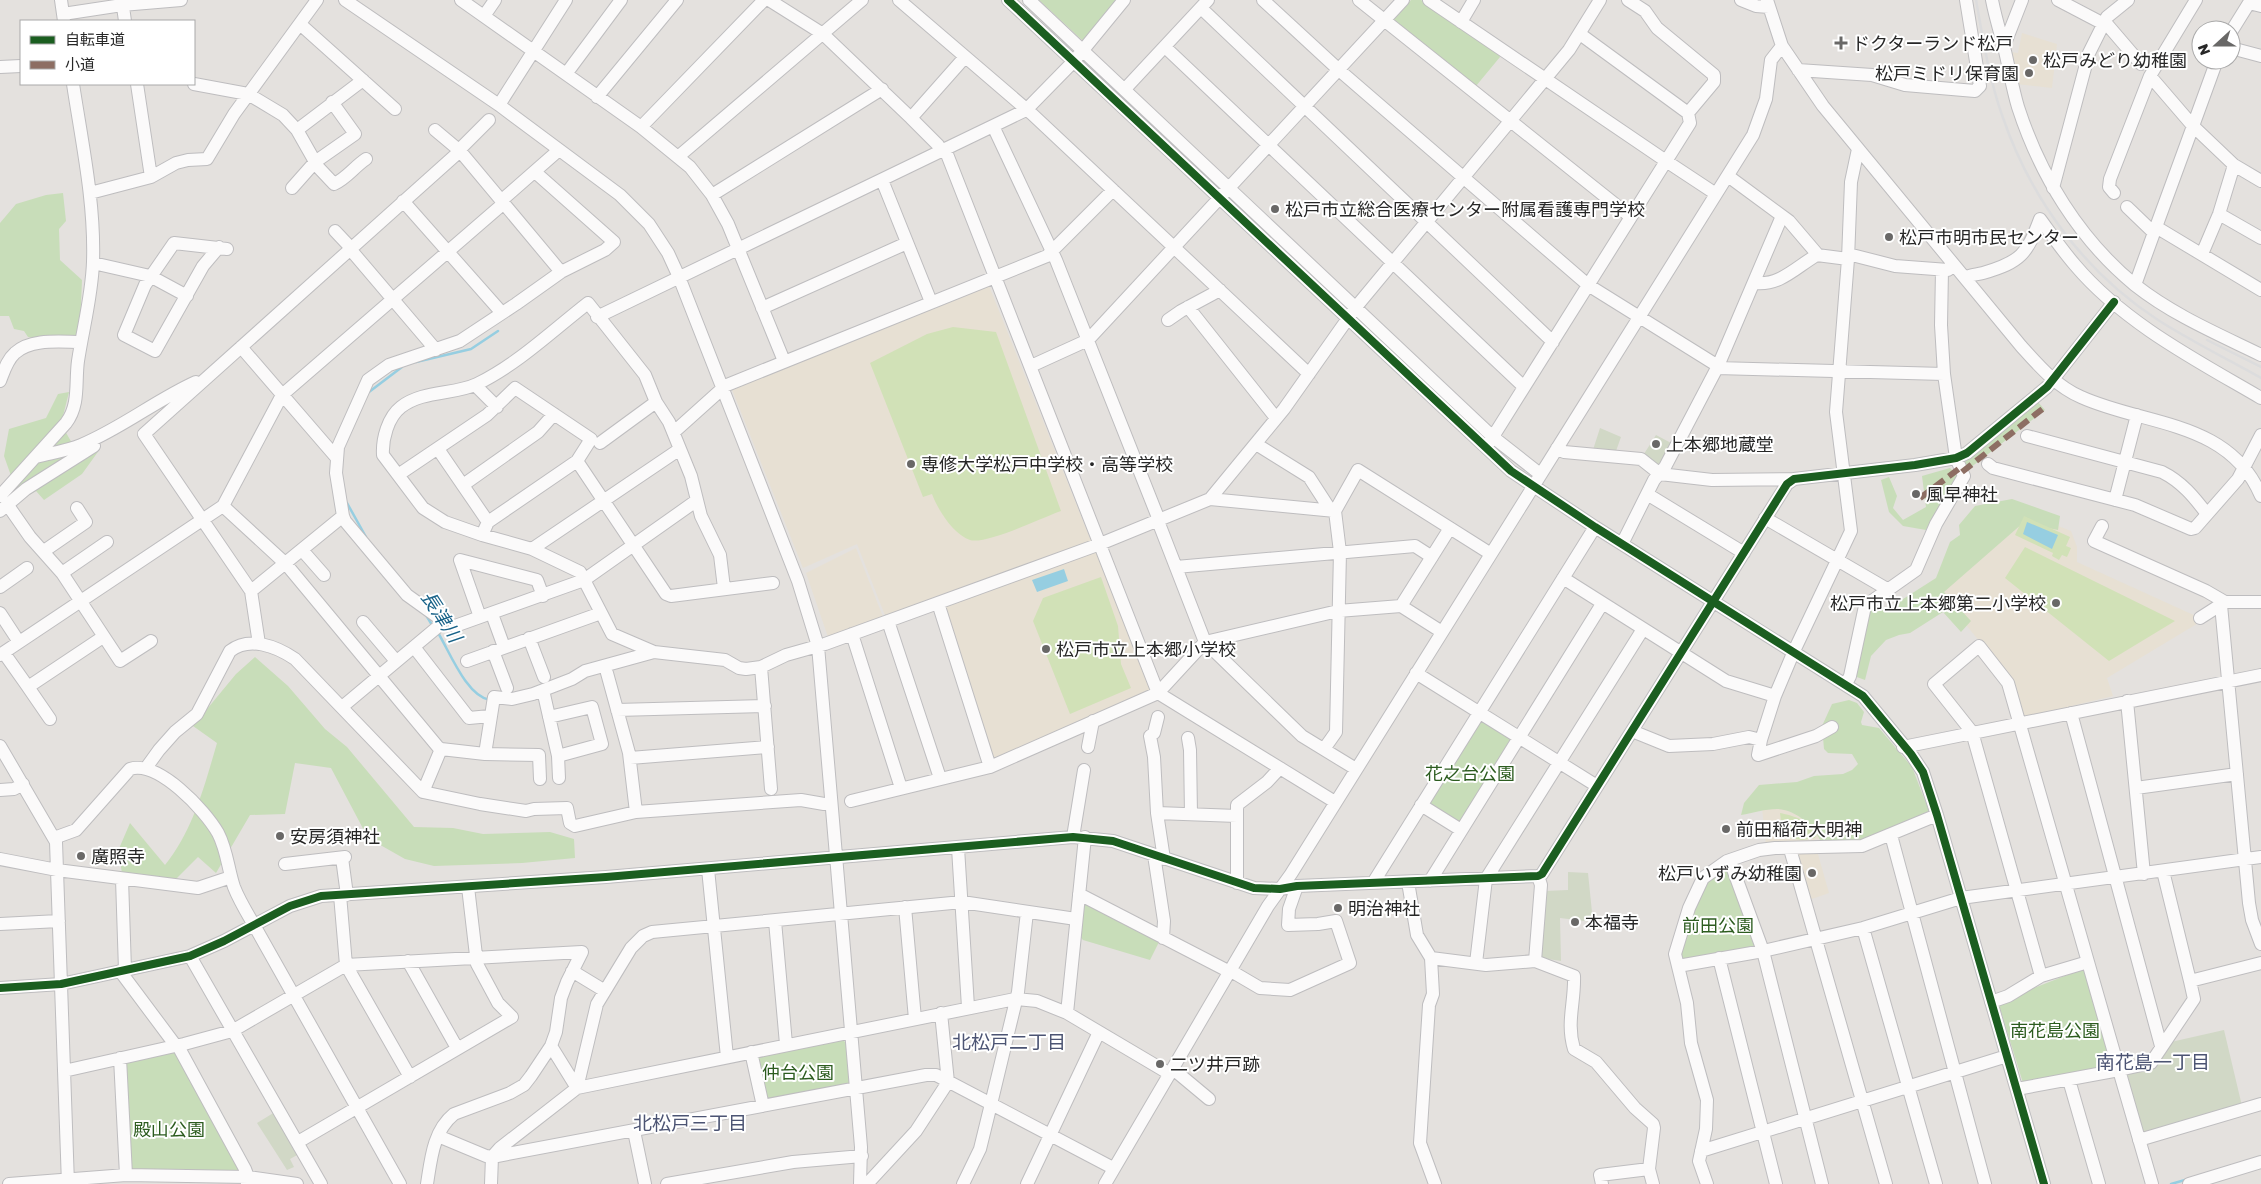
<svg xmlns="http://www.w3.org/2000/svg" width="2261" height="1184" font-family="'Golos Text','Noto Sans JP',sans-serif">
<rect width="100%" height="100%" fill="#e4e1de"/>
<path fill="#e7e0d3" d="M2022,33L2057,44L2052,88L2017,84L2010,52L2018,53Z
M989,286L1091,541L886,618L857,544L803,568L731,387L851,342Z
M2004,505L2071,531L2077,547V562L2198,617L2200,622L2107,678L2113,696L2026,717L2021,716L2012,681L1939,592Z
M856,548L883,617L828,637L806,573Z
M1093,551L1097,553L1151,690L995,760L992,759L945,605Z
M1776,806L1815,822L1827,838L1814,840L1829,893L1809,900L1792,844L1766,845L1762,808Z"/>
<path fill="#c8ddb9" d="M1039,0H1117L1083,41Z
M1411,0H1421L1498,52L1500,57L1476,86L1394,24V18Z
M63,193L66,221L59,229L60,260L82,280L80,328L76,339H39L28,337L24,331L14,329L9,316H0V223L16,204L46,195Z
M69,392L61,424L76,450L99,442L100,449L82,474L44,500L36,491L0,512V504L15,487L4,456L9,429L46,418L58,394Z
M2038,402L2045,410L1966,471L1962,464Z
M1950,468L1959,477L1926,530L1903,526L1889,512L1881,480L1889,477L1897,496L1893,508L1903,520L1926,507L1922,476Z
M2012,499L2060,516L2058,530L2023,523L1944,592L1971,621L1961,632L1943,612L1910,633L1899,635L1886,640L1871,656L1865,680L1854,676L1870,608L1878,610L1889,608L1936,578L1950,542L1960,535L1959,525L1975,506Z
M255,657L288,686L325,729L347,747L414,827L453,828L483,834L550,832L574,839L575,858L522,863L434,866L405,859L368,838L331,768L295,763L285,814L250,815L216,873L198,857L175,880L122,873L118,851L130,823L165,865C193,831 205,784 217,743L193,726L236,674Z
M1849,700L1857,703L1864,712L1861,722L1862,725L1879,728L1912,767L1929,811L1865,840L1822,844C1815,827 1797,810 1777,809C1765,809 1753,813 1741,815L1744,803L1759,785L1797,782L1814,776L1843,774L1852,770L1858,764L1852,754L1828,753L1824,749L1822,726L1832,704Z
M1479,721H1484L1512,738L1462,824L1428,802Z
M1725,869L1730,872L1757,948L1682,962L1679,957L1694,902L1707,881Z
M1085,902L1160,940L1150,960L1083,940L1077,933L1080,904Z
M2085,968L2115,1066L2023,1083L1998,1002Z
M841,1038L846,1043L849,1083L847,1087L768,1103L757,1055Z
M175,1051L241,1169L239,1173L132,1172L126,1062Z"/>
<path fill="#d1d8c6" d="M1600,428L1621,437L1616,451L1592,453Z
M1656,435L1673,444L1661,467L1642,457Z
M1568,872L1588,873L1593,922L1560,918L1561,961L1541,958L1545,891L1568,890Z
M2224,1030L2242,1106L2143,1134L2125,1074L2171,1042Z
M275,1112L299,1154L290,1159L294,1167L287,1170L257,1123Z"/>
<path fill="#d1e1b7" d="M953,327L996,332L1061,511C1044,517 985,545 970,540C953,534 938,510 932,494L923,497L870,363L927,334Z
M2024,516L2070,537L2066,546L2071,548L2067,557L2062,555L2059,560L2052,556L2053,553L2015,535Z
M2025,547L2175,621L2109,661L2005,578Z
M1101,577L1118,626L1121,664L1131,688L1070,714L1033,621L1043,598Z
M1780,813C1794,816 1809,820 1817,834L1815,838L1802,840L1783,837Z"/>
<path fill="#96cee1" d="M2027,522L2058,535L2052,549L2023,534Z
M1064,569L1068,581L1037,592L1032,580Z"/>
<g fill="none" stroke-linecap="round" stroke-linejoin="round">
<path stroke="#96cee1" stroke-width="2.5" d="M416,362L471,349L498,331
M369,392L402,367
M347,503L366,537
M426,615L432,625
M437,631C449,650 466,696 490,700
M2171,1184L2185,1180"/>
<g stroke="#bebdbf" stroke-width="14">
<path id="minor" d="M61,0L64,21
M122,0L125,21
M345,0L499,105L620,195L649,224L668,253L679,277L798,581L818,646L861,1147L860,1184
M461,0L641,127L690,167L712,195L728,224L784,361
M769,0L823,34L911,118L938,145L941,151
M899,0L1032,114L1309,374
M1008,0L1511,471L1595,527L1863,696L1911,754L1923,772L1937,815L2044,1184
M1029,0L1493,437L1540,474
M1263,0L1339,70L1588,285L1718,366
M1359,0L1631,217
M1429,0L1666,161L1716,194
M1628,0L1645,11L1657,28L1714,75V82L1688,113
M1741,0L1756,6L1769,7
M1767,0L1782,46L1823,106L2021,346C2039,366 2056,386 2081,397C2145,426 2229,420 2261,496
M1992,0C1995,16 2000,32 2004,47C2009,67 2012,87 2018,107C2040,175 2079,239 2135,285C2173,315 2218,334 2261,355
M2058,0L2100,22H2105L2141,64
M2196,0L2150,76L2193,126L2156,227L2261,290
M1201,8L1553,342
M63,14L122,5L181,0
M484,16L495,0
M1461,22L1474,0
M300,24L395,109
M2231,32L2249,3L2261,6
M2004,46L2022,0
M1165,47L1524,387
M2231,48L2261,56
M2217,60L2193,126L2234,165L2261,181
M0,67L21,66
M1798,70L1872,75L1905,85L1975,91L1980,86L1966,0
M566,74L621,0
M137,84L151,177
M194,84L248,94L283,115L297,130L318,167L334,184C347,178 354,167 366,159
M1125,89L1208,0
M597,97L677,0
M499,105L566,0
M911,118L965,57
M993,126L1056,260L1159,520
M641,127L764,0
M297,130L363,80
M435,130L460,151L561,272
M945,149L1158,693L1335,802
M459,150L489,120
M679,156L862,0
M1728,176L1789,221L1818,255
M882,180L931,302
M292,188L315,162L355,134L332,102
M2053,188L2089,53L2107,17L2128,0
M90,193L151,177L176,163L188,160L207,159L234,114L317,0
M2114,193L2109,187L2110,179L2150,76
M712,195L882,89
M502,200L559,150
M403,201L502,313
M2127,207L2153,232
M2219,214L2261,238
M335,231L351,248
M219,247L203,266L155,351L124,335L145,285L174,243L227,249
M350,249L436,350
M1848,254L1895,266L1948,270
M2202,254L2219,214L2234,165
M93,263L150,276L187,296
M1965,278C1971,274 1976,275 1983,273C2021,262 2027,254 2040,219C2051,234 2062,250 2075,265C2124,323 2196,360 2261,398
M1755,283C1780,286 1796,267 1817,255L1848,259
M2135,285L2156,227
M1188,307L1276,418
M762,308L907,243
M597,317L1026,110L1074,61L1124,0
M1168,320L1181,311L1220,290
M241,347L336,457
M1031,366L1088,340L1403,0
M1717,368L1944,374L1941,325L1942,270
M0,381C4,371 7,360 15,353C31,338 61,342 81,342
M475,385L497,407
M722,387L1047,256L1113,190
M674,432L723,388
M2027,436L2162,472C2182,482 2194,497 2207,514
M600,443L656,402
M1489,443L1690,123L1688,113L1580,34
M1256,444L1309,477L1331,511
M1557,448L1564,452L1641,459L1660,474L1712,480L1794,479
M438,449L488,522
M36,457C51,453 66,451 81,445C122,428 156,400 196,382
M1988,464L1993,468L2135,505L2191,529L2195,528L2238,479L2261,435
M398,475L487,415L515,388L591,439L577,461
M463,485L538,432L554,414
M1647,494L1744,553
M0,496L66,423C80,405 75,382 78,361C83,328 92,295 93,262C95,203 82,143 73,84
M1210,499L1335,511
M2115,500L2137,415
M7,504L30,537L62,573L120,661L151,641
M223,506L286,564L438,747L441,749L423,792
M0,511L26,489L94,446
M1765,518L1887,589
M1158,521L1205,642L1302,736L1356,769
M2102,526L2094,541L2206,591L2225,602
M482,535L488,522L577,461L666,594L671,596L773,583
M1622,544L1654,480L1665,467L1718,366L1782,216
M532,549L680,449
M302,550L324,575
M44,551L86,522L77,508
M1176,567L1415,546L1432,557
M62,573L107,542
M1563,578L1726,681L1775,696
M0,587L27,568
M251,591L343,516
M938,603L990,767
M2221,605L2249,903L2252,920L2261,944
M1401,606L1442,632
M0,613L19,642
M492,614L504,647
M480,617L460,560L537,580L543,596
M2200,618L2225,602H2261
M888,621L940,778
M363,622L396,661
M455,626L584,580L696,501
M852,634L901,788
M529,638L544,677
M259,644L251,591L144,434L460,151
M414,647L469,718L490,716
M493,651L507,688
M654,652L612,634L580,572L532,549L482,535L445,522L423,508L383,455C382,439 388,417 401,407C423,390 454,395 477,384C518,364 552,331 588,303L645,375L656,402L669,422L691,476L701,516L720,555L724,588
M4,653L28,687
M0,655L223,506L282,395L504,203
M467,661L601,613
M761,667L771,789
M607,673L629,753L636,812
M1416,673L1597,786
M1846,684L1850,676L1865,606L1916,570L1936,524L1964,476L1956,458L1944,374
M543,690L558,756L559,778
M2127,701L2144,874
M342,707L440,625L439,618L407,595L345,521L343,516L336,473L338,447L368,380L389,365L460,341L516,304L561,272L605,250L614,242L535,172
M617,710L765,706
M2071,713L2161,1046
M549,717L592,707L602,744L558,756
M1158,717L1154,733L1150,736L1154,757L1157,813L1164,859
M50,719L28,687L103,637
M1832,727L1816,736L1758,755L1761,740L1775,696L1794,651L1851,531L1836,412L1848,259L1851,182L1858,149
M1632,731L1669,746L1713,744L1749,737L1761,740
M1188,738L1190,750L1191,814
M0,746L56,842L68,1184
M1088,747L1093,721
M1903,747L2261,675
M441,749L485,754L539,755L540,779
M1324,749L1336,732L1340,552L1335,511L1358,470L1491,554
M485,754L494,697L512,699L533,694L572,679L585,671L654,652L725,660L739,668L746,669L761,667L786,655L825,644L1100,544L1210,499L1284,409L1356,307L1569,50L1600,0
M630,758L768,747
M146,768L159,750L175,732L197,714L230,651C249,636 276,646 295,659L423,792L480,804L526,811L534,809L567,808L570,823L575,826L636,812L801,800L824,804H831
M2136,788L2237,774
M0,790L14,789L23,784
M851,801L990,767L1158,693L1205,642L1338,611L1401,606L1450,528
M1421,805L1461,830
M1157,813L1237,816
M1891,835L1985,1184
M1073,837L1084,770
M54,838L76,830L130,769C158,760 205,810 218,833C227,850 228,869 234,887C239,900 247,913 254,925L400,1184
M958,848L968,1007
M1790,849L1886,1184
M1154,855L1164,921L1163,938
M342,858L347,895
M0,859L57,870L198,888L231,877
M1730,861L1763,951L1822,1184
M285,864L345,857
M708,869L727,1057
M2163,871L2190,981
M122,879L125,970
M1430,881L1602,604
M1408,882L1417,935L1431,958L1486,965L1535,961L1574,976C1575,1003 1566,1022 1574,1049L1596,1062L1635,1108L1653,1124L1654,1128L1649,1169L1653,1184
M1237,883V805L1267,782L1280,768
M1373,883L1595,527
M1079,894L1230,972
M340,895L346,965L410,1077
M905,907L915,1019
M775,921L786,1044
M0,924L59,921
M1863,928L1936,1184
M190,956L321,1184
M1431,958L1433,994L1429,1005L1420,1143L1435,1184
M1719,958L1776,1184
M408,961L457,1048
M1535,961L1541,885L1538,876
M1476,963L1486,879L1643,629
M1678,966L1763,951L1863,928L1961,898L2261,857
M120,971L176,1046
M572,971L605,991
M1231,971L1260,988L1290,990L1350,963L1336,921L1318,924L1288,925L1289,909L1297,886
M2041,976L1972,732L1934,684L1979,646L2008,683L2088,962
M0,988L61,984L190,956L224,941L290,906L321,896L606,877L1073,837L1113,841L1254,888L1280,889L1297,886L1538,876L1542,874L1787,484L1794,479L1915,465L1956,458L1967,453L2047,387L2114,302
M1991,1002L2008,996L2041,976L2088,962L2119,1070L2017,1089
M1067,1013L1085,837
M178,1046L245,1169L248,1177L247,1184
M551,1046L577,1088
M751,1052L763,1106
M120,1058L126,1175
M1173,1069L1209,1099
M64,1071L184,1044L232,1031L346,965L582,952L567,982L561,998L556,1032L551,1046L531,1076L524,1085L510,1093L454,1114C433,1131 431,1159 427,1184
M2069,1080L2099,1184
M577,1088L597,1004L631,948L643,936L652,932L962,902L1076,919
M634,1131L645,1184
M438,1136L486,1156L492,1157L926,1075H936L1113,1168
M2139,1140L2261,1104
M298,1142L512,1017L498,1003L477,964L468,887
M1701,1151L2007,1056
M9,1184L126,1175L248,1177L297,1184
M491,1184L492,1157L500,1148L577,1088L1015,999L1037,1001L1067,1013L1170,1074
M667,1184L793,1162L862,1156
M867,1184L916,1131L948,1082L941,1013
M963,1184L980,1149L991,1104L1018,992L1027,912
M1027,1184L1099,1032
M1105,1184L1268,906L1291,874L1753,135L1766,99L1771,60L1782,46
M1602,1184L1600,1175L1649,1169
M1707,1184L1699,1161L1706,1129L1707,1100L1691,1043L1687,1003L1675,954L1689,908L1703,878L1727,861L1759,850L1775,848L1862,846L1937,815
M2152,1184L2119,1070L2151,1063L2194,999L2190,981L2261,963
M2189,1184L2261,1162"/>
</g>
<use href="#minor" stroke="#fbfafa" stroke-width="12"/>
<path stroke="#dcdcdd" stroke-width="2.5" d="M1976,0C1983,39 1989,78 2002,115C2030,198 2084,272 2158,320C2191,341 2227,359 2261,378
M2207,340L2261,367"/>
<path stroke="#8d6e63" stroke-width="6" stroke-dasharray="12 6" stroke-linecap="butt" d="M1962,472L2045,407
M1920,498L1960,468"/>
<g stroke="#fff" stroke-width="11">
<path id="cycleway" d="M1008,0L1511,471L1595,527L1863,696L1911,754L1923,772L1937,815L2044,1184
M0,988L61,984L190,956L224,941L290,906L321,896L606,877L1073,837L1113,841L1254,888L1280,889L1297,886L1538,876L1542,874L1787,484L1794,479L1915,465L1956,458L1967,453L2047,387L2114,302"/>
</g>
<use href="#cycleway" stroke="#1b5e20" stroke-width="8"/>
</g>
<g fill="#696867" stroke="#fff" stroke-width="2">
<path d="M1838.5 35.5h5v5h5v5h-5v5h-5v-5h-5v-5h5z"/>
<circle cx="2033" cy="60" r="5"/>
<circle cx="2029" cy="73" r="5"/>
<circle cx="1275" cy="209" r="5"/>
<circle cx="1889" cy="237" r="5"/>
<circle cx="1656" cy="444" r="5"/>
<circle cx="911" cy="464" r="5"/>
<circle cx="1916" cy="494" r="5"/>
<circle cx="2056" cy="603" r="5"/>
<circle cx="1046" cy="649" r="5"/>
<circle cx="1726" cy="829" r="5"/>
<circle cx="280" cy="836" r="5"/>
<circle cx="81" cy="856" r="5"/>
<circle cx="1812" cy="873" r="5"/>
<circle cx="1338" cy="908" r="5"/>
<circle cx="1575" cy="922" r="5"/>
<circle cx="1160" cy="1064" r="5"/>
</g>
<g text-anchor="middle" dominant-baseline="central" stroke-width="4" stroke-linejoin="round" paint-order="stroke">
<g font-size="18" fill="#272727" stroke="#fff" text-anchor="start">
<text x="1852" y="43">ドクターランド松戸</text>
<text x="2043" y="60">松戸みどり幼稚園</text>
<text x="2019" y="73" text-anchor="end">松戸ミドリ保育園</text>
<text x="1285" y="209">松戸市立総合医療センター附属看護専門学校</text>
<text x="1899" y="237">松戸市明市民センター</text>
<text x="1666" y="444">上本郷地蔵堂</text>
<text x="921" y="464">専修大学松戸中学校・高等学校</text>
<text x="1926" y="494">風早神社</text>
<text x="2046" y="603" text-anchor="end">松戸市立上本郷第二小学校</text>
<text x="1056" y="649">松戸市立上本郷小学校</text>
<text x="1736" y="829">前田稲荷大明神</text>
<text x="290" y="836">安房須神社</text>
<text x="91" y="856">廣照寺</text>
<text x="1802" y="873" text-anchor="end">松戸いずみ幼稚園</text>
<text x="1348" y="908">明治神社</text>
<text x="1585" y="922">本福寺</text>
<text x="1170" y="1064">二ツ井戸跡</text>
</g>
<g font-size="18" fill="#2c5c1f" stroke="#fff">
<text x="1470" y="773">花之台公園</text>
<text x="1718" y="925">前田公園</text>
<text x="2055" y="1030">南花島公園</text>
<text x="798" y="1072">仲台公園</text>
<text x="169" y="1129">殿山公園</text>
</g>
<g font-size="19" font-style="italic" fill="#196389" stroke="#fff">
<text transform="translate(442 616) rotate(57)">長津川</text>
</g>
<g font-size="19" fill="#4c5473" stroke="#fff">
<text x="1009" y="1041">北松戸二丁目</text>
<text x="2153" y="1061">南花島一丁目</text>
<text x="690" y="1122">北松戸三丁目</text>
</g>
</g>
<rect x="20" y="20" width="175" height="65" fill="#ffffff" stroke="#a9a9a9"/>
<rect x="30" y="36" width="25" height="8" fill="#1b5e20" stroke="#a9a9a9"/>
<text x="65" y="45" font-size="15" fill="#272727">自転車道</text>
<rect x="30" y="61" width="25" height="8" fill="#8d6e63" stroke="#a9a9a9"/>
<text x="65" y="70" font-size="15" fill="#272727">小道</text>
<g transform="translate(2216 45) rotate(249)"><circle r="24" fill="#ffffff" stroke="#a9a9a9"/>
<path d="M0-4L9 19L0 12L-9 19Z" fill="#696867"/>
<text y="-8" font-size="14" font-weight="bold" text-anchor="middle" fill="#272727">N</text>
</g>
</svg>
